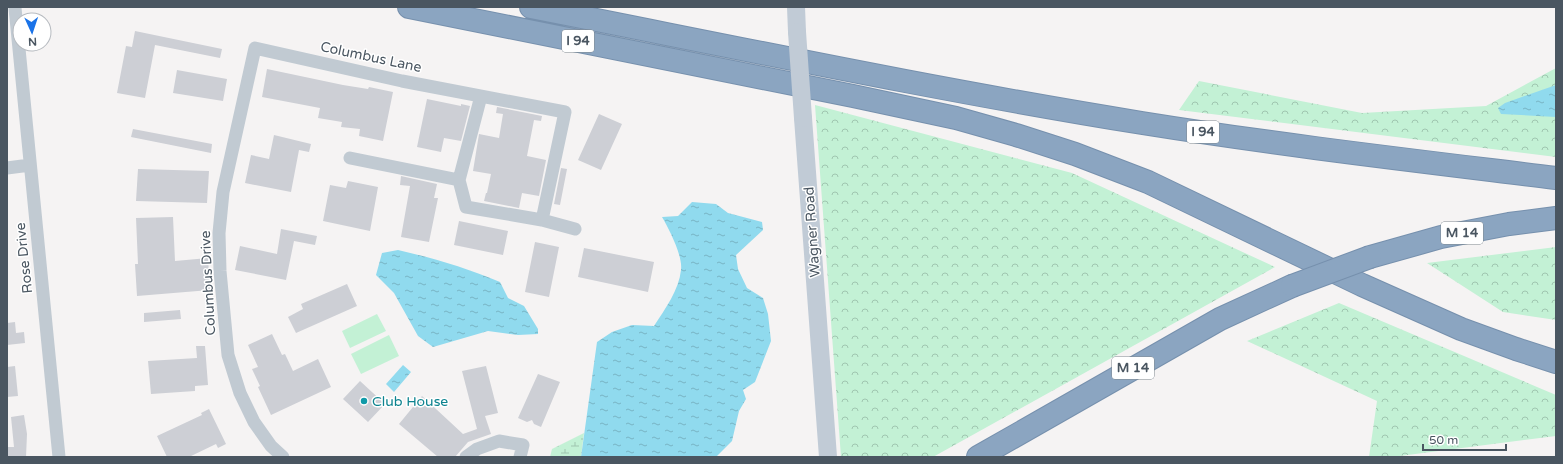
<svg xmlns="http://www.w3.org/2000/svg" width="1563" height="464" font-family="'Varela Round',sans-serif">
<defs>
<pattern id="forest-crowns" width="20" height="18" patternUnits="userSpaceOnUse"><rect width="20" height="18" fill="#c3f1d5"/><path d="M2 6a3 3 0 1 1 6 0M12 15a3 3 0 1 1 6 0" fill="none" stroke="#a0c6b0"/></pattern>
<pattern id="wetland-marsh" width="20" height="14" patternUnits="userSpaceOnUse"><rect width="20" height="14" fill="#c3f1d5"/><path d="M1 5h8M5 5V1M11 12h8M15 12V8" fill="none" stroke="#a0c6b0"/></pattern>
<pattern id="water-ripples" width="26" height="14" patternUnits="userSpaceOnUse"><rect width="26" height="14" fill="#90daee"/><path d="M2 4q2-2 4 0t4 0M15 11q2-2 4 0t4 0" fill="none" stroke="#78b4c4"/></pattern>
</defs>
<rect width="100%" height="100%" fill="#f5f3f3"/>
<path fill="#c3f1d5" d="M377,314L386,331L350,348L342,331Z
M389,335L399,356L361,374L351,354Z"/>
<path fill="url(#forest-crowns)" d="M1556,68V157L1179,110L1199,81L1362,113L1486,106Z
M815,105L1072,173L1275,267L933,457H841Z
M1556,247V320L1503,312L1427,263Z
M1339,303L1556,395V436L1392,457H1369L1377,401L1247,341Z"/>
<path fill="url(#wetland-marsh)" d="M584,433L581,457H550L552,449Z"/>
<path fill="url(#water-ripples)" d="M1556,85V117L1501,114L1498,108L1505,103Z
M692,202L716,204L728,213L762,222L763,230L736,255L738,269L747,288L763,298L768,314L771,341L755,382L743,390L746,399L739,411L732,441L716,457H581L597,342L612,332L632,325L654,326C665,309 679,290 681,270C683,256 669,229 662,217L678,216Z
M398,250C433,258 467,268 500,282L508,298L524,306L538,329V334L518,335L488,331L433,347L418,336L394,293L376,275L382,253Z
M403,365L411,372L394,392L386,384Z"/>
<path fill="#cdcfd5" d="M135,31L222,49L220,58L155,45L145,98L117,93L126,46L132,47Z
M267,69L343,85L368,89L369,87L393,92L383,141L359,136L360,129L341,127L342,122L318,118L320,108L262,97Z
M177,70L227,79L223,101L173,93Z
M427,99L461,106V104L470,106L461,141L444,138L441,152L417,147Z
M497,107L542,116L541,121L534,120L527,156L546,160L539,196L522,193L519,208L484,201L486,193H487L491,174L473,171L479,134L499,138L503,114L496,113Z
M599,114L622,124L601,170L578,160Z
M133,129L212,144L211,153L131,137Z
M274,135L311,144L309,152L299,150L291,192L245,183L251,155L269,159Z
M561,168L567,169L560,205L554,204Z
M138,169L209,171L207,203L136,201Z
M401,176L437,184L434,198H438L429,242L401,237L410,186L400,185Z
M348,181L378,187L370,231L323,221L330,185L346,188Z
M173,217L175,261L208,258L210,290L137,296L135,264H138L136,218Z
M459,221L508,231L503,255L454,245Z
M281,229L317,236L315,245L294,241L286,280L235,270L240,246L277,254Z
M535,242L559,247L549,297L525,292Z
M584,248L654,262L648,292L578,277Z
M347,284L357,306L296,333L288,317L303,309L301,304Z
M180,310L181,319L144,322V313Z
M15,322L16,333L24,332L25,343L7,345V323Z
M272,334L282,355L285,354L293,371L318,359L331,387L271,415L258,387L260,386L252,369L258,367L248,345Z
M196,346H205L208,385L195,386V391L151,394L148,361L197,358Z
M15,366L18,396L7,397V367Z
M486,366L498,413L485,416L491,434L468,442L455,457H438L399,424L422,396L463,434L477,429L462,371Z
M538,374L560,382L541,427L534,424L532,420L527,422L518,418Z
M360,381L385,404L368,422L343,399Z
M209,409L226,444L218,448L216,444L189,457H167L157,436L202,415L201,413Z
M24,415L27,434L26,457H7V447H14L11,417Z"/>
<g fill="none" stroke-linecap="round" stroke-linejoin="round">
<g stroke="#7690ad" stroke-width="24">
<path id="motorway" d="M409,7L853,96L956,118L1016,135L1075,154L1148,182L1362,285L1461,329L1516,349L1556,362
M531,7C734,47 937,90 1142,123C1279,145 1418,161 1556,178
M1370,257L1441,237L1509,224L1556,218
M978,457L1220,319L1292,286"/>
</g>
<path stroke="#c1cad2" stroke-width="13" d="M15,8L59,457
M481,96L459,180L466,207L542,220
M350,158L459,180
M7,168L30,165
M283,457L271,446L254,422L240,393L228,355L220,271L219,233L223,192L255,48L402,81L565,112L542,220L575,229
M466,457L477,449L499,441L523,445L520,457"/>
<path stroke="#c1cbd6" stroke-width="18" d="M796,7L797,32
M803,118L828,457"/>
<use href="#motorway" stroke="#8ba5c1" stroke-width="22"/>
<g stroke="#7690ad" stroke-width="24" stroke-linecap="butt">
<path id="motorway-bridge" d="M1292,286L1370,257"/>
</g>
<path stroke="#c1cbd6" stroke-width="18" d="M797,32L803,118"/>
<use href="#motorway-bridge" stroke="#8ba5c1" stroke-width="22"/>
</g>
<circle fill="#0f9aa8" stroke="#fff" stroke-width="1.5" cx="364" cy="401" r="4"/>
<g text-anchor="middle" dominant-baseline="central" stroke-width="3" stroke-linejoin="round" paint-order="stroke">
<g fill="#fff" stroke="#808990" stroke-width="1">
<rect x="562" y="30" width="32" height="22" rx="3"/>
<rect x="1187" y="121" width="32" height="22" rx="3"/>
<rect x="1441" y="222" width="42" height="22" rx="3"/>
<rect x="1112" y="357" width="42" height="22" rx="3"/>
</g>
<g font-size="13" font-weight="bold" fill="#4a5661">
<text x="578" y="41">I 94</text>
<text x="1203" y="132">I 94</text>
<text x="1462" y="233">M 14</text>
<text x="1133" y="368">M 14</text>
</g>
<g font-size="14" fill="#4a5661" stroke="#fff">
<text transform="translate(371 57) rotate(12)">Columbus Lane</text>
<text transform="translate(812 232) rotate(-94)">Wagner Road</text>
<text transform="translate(24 258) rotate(-96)">Rose Drive</text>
<text transform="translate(208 283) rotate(-93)">Columbus Drive</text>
</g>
<g font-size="14" fill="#0d838f" stroke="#fff" text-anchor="start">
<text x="372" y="401">Club House</text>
</g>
</g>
<rect width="1563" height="464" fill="none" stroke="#4a5661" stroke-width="16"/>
<g transform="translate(32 32) rotate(177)"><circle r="19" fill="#ffffff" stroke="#b7bbc0"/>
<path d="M0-3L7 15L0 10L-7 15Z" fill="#1a73e8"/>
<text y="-6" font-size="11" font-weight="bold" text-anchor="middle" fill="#4a5661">N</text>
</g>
<path d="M1423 444v6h83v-6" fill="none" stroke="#4a5661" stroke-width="2"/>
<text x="1429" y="444" font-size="12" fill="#4a5661" stroke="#ffffff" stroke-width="3" paint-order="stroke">50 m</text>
</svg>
